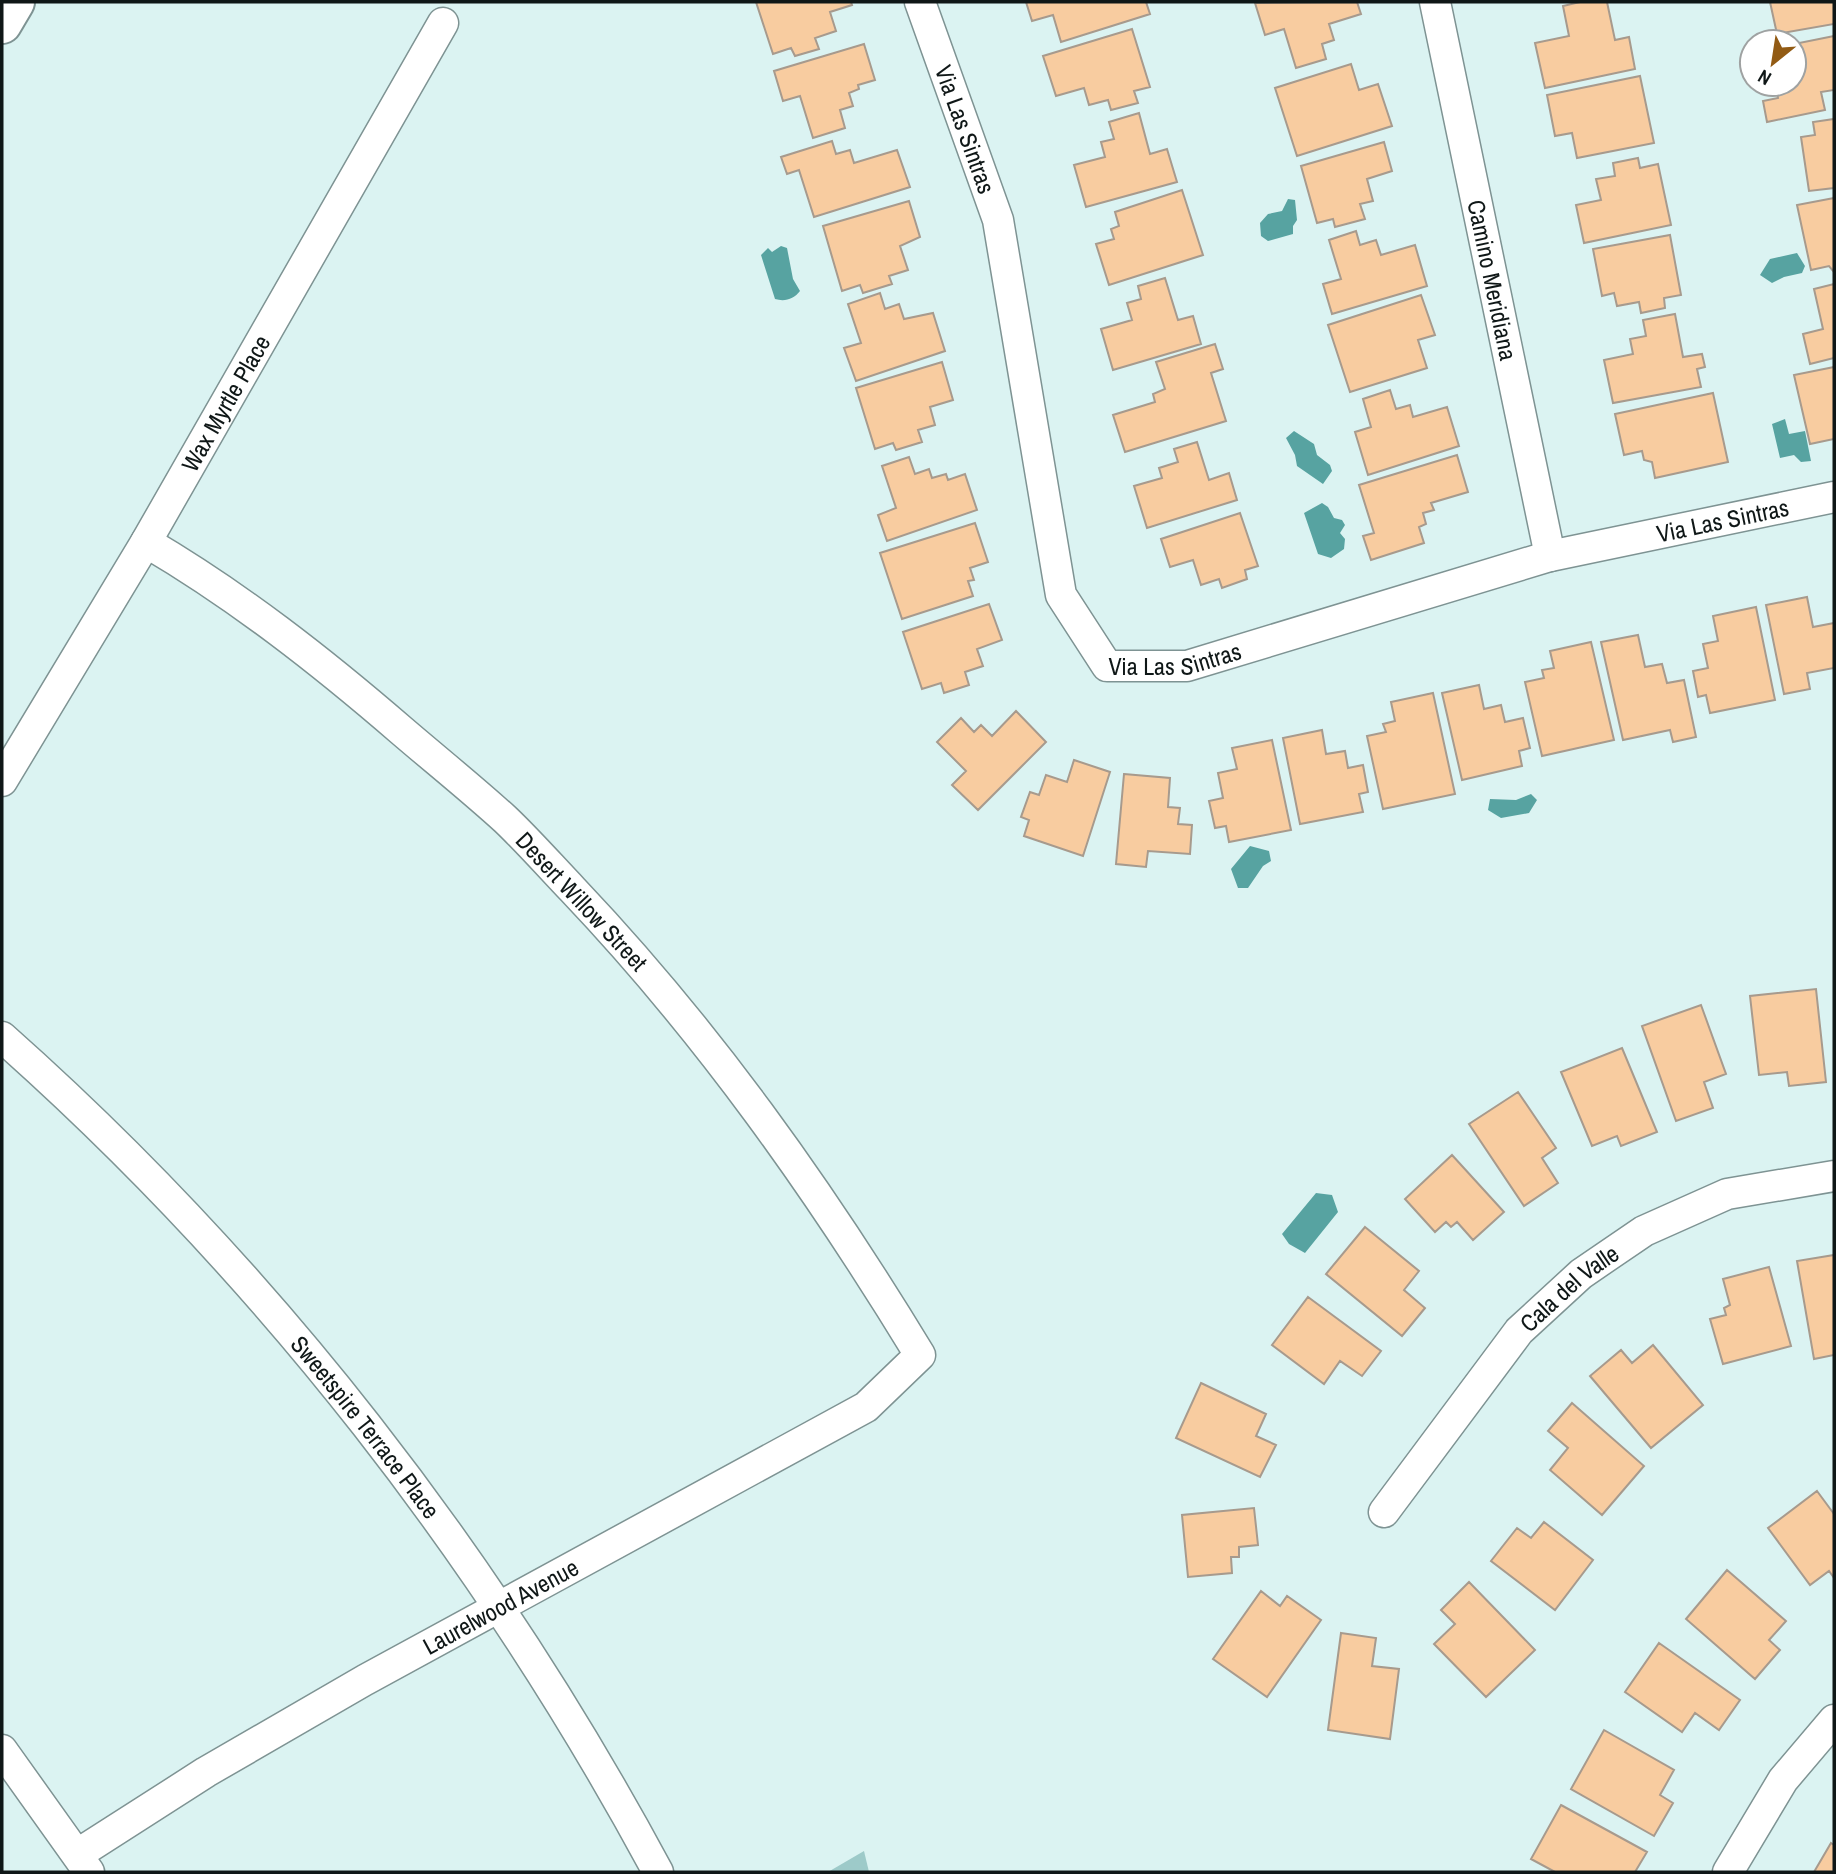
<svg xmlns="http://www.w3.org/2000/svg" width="1836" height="1874" font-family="'Archivo Narrow',sans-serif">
<rect width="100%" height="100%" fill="#dbf3f2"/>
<path fill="#9dcac9" d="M864,1851L869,1872H828Z"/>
<path fill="#57a3a1" d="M1288,199L1295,200L1297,220L1293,226V234L1268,241L1261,236L1260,223L1268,214L1282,211Z
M781,246L787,248L793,279L800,291C794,299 785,302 775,299L761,255L768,248L772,252Z
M1797,253L1805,266L1802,273L1784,277L1772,283L1760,275L1770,259Z
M1785,419L1789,434L1805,431L1811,461L1801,462L1794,455L1780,458L1772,424Z
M1294,431L1314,444L1317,455L1330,465L1332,471L1323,484L1297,466L1295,455L1286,438Z
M1322,503L1328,507L1334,518L1342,520L1345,525L1340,533L1345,539L1344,549L1331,558L1318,554L1304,513Z
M1531,794L1537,800L1529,813L1501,818L1488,810L1490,799L1516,800Z
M1250,846L1269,851L1271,861L1263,866L1248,888H1238L1231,869Z
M1316,1193L1332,1195L1338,1212L1305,1253L1289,1244L1282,1234Z"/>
<path fill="#f8cca0" stroke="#a79a8d" stroke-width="2" d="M756,2H851L852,5L830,12L836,31L815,38L819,49L795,56L791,48L773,54Z
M1026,2H1146L1150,14L1061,42L1053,15L1032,21Z
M1357,2L1361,14L1329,24L1334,40L1322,44L1326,59L1296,68L1284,29L1265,35L1255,3Z
M1580,2H1607L1615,40L1629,37L1635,69L1545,88L1535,43L1569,36L1563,6Z
M1770,2H1834V24L1777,34Z
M1132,29L1150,87L1134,91L1138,103L1111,110L1108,100L1089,105L1084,88L1056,96L1043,56Z
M1834,36V90L1821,92L1825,110L1767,122L1763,101L1778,98L1776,84H1794V44Z
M864,44L875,80L858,85L859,89L849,93L853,106L840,110L845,128L813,138L800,96L783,101L774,71Z
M1351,64L1359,90L1378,84L1392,126L1297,156L1275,88Z
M1640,76L1654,143L1577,158L1572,133L1555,136L1547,95Z
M1139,113L1150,154L1167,149L1177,182L1086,207L1074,165L1105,157L1101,142L1114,139L1109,122Z
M1834,119V188L1809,191L1801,137L1815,135L1813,122Z
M832,141L836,154L850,150L854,163L897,150L910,187L814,217L799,170L787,174L781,157Z
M1384,142L1392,171L1367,179L1373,201L1360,204L1365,219L1335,227L1333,219L1317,223L1301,166Z
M1638,158L1640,168L1658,164L1671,225L1584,243L1576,205L1601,200L1596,179L1615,176L1613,163Z
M1182,190L1203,255L1109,285L1096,244L1114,239L1111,229L1119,226L1115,212Z
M1834,198V272L1829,266L1811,270L1797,205Z
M909,201L920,237L900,246L908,270L889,276L892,284L863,293L860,285L842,291L823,226Z
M1356,231L1360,245L1376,240L1381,255L1415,245L1427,286L1332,314L1323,284L1341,279L1329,240Z
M1670,235L1681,295L1664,298L1665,308L1641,313L1639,302L1617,306L1614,293L1602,296L1593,249Z
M1165,278L1178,320L1193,316L1201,344L1113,370L1101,329L1132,320L1127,303L1141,299L1138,286Z
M1834,284V358L1810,364L1803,334L1823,329L1814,289Z
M880,293L885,309L899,304L904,319L933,313L945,351L856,381L844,348L861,343L848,304Z
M1421,295L1435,335L1418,340L1427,368L1350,392L1328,325Z
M1675,314L1683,357L1702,354L1705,367L1697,369L1701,387L1613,403L1604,360L1633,354L1630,339L1646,336L1643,320Z
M1215,344L1223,369L1211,373L1226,421L1125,452L1113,415L1155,402L1153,394L1165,389L1156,362Z
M942,362L953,400L930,407L935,425L918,430L922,442L896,450L893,443L875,449L856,388Z
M1834,367V439L1810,444L1794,375Z
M1390,390L1396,409L1410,405L1413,417L1447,407L1459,446L1368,475L1355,432L1371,427L1363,399Z
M1713,393L1728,462L1655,478L1652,462L1644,460L1642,451L1624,455L1615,414Z
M1197,442L1209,480L1229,473L1237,500L1147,528L1134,486L1162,478L1159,468L1178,462L1174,449Z
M1457,455L1468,492L1431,503L1434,510L1423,513L1426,524L1419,527L1424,543L1371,560L1363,536L1374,533L1359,485Z
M909,457L915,474L929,469L932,478L946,474L948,480L965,474L977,510L887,541L878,515L896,508L882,466Z
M1240,513L1258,566L1245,570L1247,579L1222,588L1219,579L1201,585L1193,560L1170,567L1161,539Z
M975,523L988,562L970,568L974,580L968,581L973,596L902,619L880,553Z
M1807,597L1813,627L1834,623V668L1807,673L1810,689L1784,694L1766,605Z
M989,604L1002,640L977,649L983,666L965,672L969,685L944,693L941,683L922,689L903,632Z
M1756,607L1775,700L1710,713L1706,695L1698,697L1693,671L1708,668L1703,644L1718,641L1713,616Z
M1638,635L1645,667L1662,664L1667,683L1684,680L1696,737L1673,742L1670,730L1623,740L1601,642Z
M1591,642L1614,740L1542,756L1525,682L1544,678L1542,670L1554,668L1550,651Z
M1479,685L1484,709L1501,705L1505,722L1523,718L1530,748L1519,751L1522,766L1462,780L1442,693Z
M1433,693L1455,794L1383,809L1367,736L1386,732L1383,724L1395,721L1391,702Z
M1016,711L1046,742L978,810L952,785L966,771L937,742L961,718L974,732L981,725L992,736Z
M1322,730L1326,754L1345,751L1348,768L1363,765L1368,792L1359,794L1363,812L1300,824L1283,738Z
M1272,740L1291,830L1229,842L1226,826L1215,828L1209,801L1223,798L1218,773L1237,769L1232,748Z
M1074,760L1110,772L1083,856L1024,836L1029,820L1021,817L1030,792L1039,795L1046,775L1067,782Z
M1124,774L1170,778L1168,807L1180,808L1178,824L1192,825L1190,854L1148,851L1146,867L1116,864Z
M1816,989L1826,1082L1789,1086L1787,1072L1759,1075L1750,996Z
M1701,1005L1726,1074L1704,1082L1713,1108L1676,1121L1642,1026Z
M1622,1048L1657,1132L1621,1146L1617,1136L1592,1146L1561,1072Z
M1518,1092L1556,1148L1542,1158L1558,1183L1524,1206L1469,1124Z
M1452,1155L1504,1212L1473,1240L1457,1222L1451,1227L1446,1222L1435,1232L1405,1199Z
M1365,1227L1419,1271L1404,1290L1425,1308L1402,1336L1326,1274Z
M1834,1255V1355L1814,1359L1797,1261Z
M1769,1267L1791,1346L1723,1364L1710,1319L1726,1315L1724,1308L1730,1305L1723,1279Z
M1308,1297L1381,1351L1362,1376L1340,1361L1324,1384L1272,1345Z
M1653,1345L1703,1405L1651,1448L1590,1376L1621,1350L1632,1363Z
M1201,1383L1266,1414L1256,1436L1276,1445L1260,1477L1176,1438Z
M1572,1403L1644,1466L1602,1515L1550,1470L1568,1448L1548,1431Z
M1817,1491L1834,1514V1578L1829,1571L1810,1585L1768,1528Z
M1254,1508L1258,1545L1239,1547V1557H1231L1232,1573L1188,1577L1182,1515Z
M1544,1522L1593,1560L1555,1610L1491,1561L1517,1528L1531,1538Z
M1727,1570L1786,1621L1769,1640L1780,1650L1755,1679L1686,1619Z
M1469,1582L1535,1650L1486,1697L1434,1644L1455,1624L1441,1610Z
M1261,1591L1280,1606L1287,1596L1321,1620L1267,1697L1213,1659Z
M1341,1633L1376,1638L1372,1666L1399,1669L1390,1739L1328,1730Z
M1659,1643L1740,1700L1719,1730L1695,1713L1682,1732L1625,1692Z
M1604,1730L1674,1770L1660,1795L1673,1803L1654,1836L1571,1789Z
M1561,1805L1647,1852L1635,1872H1555L1531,1859Z
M1831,1843L1834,1845V1872H1814Z"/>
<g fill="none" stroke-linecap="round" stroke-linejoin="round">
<g stroke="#7e9393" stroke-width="33">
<g id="minor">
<path id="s1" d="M920,2L998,220L1061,595L1107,666H1187L1550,556L1834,497"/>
<path id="s2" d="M1435,2L1550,556"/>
<path id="s3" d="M2,781L146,542L443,23"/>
<path id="s4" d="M2,1037C269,1274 489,1558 658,1872"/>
<path id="s5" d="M1384,1512L1519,1331L1581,1274L1644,1231L1727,1194L1834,1176"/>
<path d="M2,1750L89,1872"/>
<path id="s6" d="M78,1854L206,1772L365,1680L866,1407L920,1355C819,1189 707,1031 573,890C551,867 529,842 506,820C472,789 437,761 402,731C321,661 238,596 146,542"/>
<path d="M1728,1872L1783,1780L1834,1720"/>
</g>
</g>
<g stroke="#7e9393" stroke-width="42">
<path id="motorway" d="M2,24L15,2"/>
</g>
<use href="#minor" stroke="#fff" stroke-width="30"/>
<use href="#motorway" stroke="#fff" stroke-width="38"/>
</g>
<g text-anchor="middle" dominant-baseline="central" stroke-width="5" stroke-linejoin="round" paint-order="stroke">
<g font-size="24" fill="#0f1717" stroke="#fff">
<text stroke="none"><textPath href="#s1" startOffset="135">Via Las Sintras</textPath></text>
<text stroke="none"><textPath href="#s2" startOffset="284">Camino Meridiana</textPath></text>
<text stroke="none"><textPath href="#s3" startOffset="439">Wax Myrtle Place</textPath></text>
<text stroke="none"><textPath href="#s1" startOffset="1332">Via Las Sintras</textPath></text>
<text stroke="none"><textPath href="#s1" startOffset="765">Via Las Sintras</textPath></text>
<text transform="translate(582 901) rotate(47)">Desert Willow Street</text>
<text stroke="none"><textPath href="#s5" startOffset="292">Cala del Valle</textPath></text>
<text stroke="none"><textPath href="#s4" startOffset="534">Sweetspire Terrace Place</textPath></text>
<text stroke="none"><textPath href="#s6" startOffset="490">Laurelwood Avenue</textPath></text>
</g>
</g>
<rect width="1836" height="1874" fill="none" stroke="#0f1717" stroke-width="7"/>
<g transform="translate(1773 63) rotate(210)"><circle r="33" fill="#ffffff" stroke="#9fa2a2" stroke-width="2"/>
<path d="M0-5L12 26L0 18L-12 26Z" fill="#925b14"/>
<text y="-10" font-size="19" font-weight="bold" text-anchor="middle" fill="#0f1717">N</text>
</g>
</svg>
